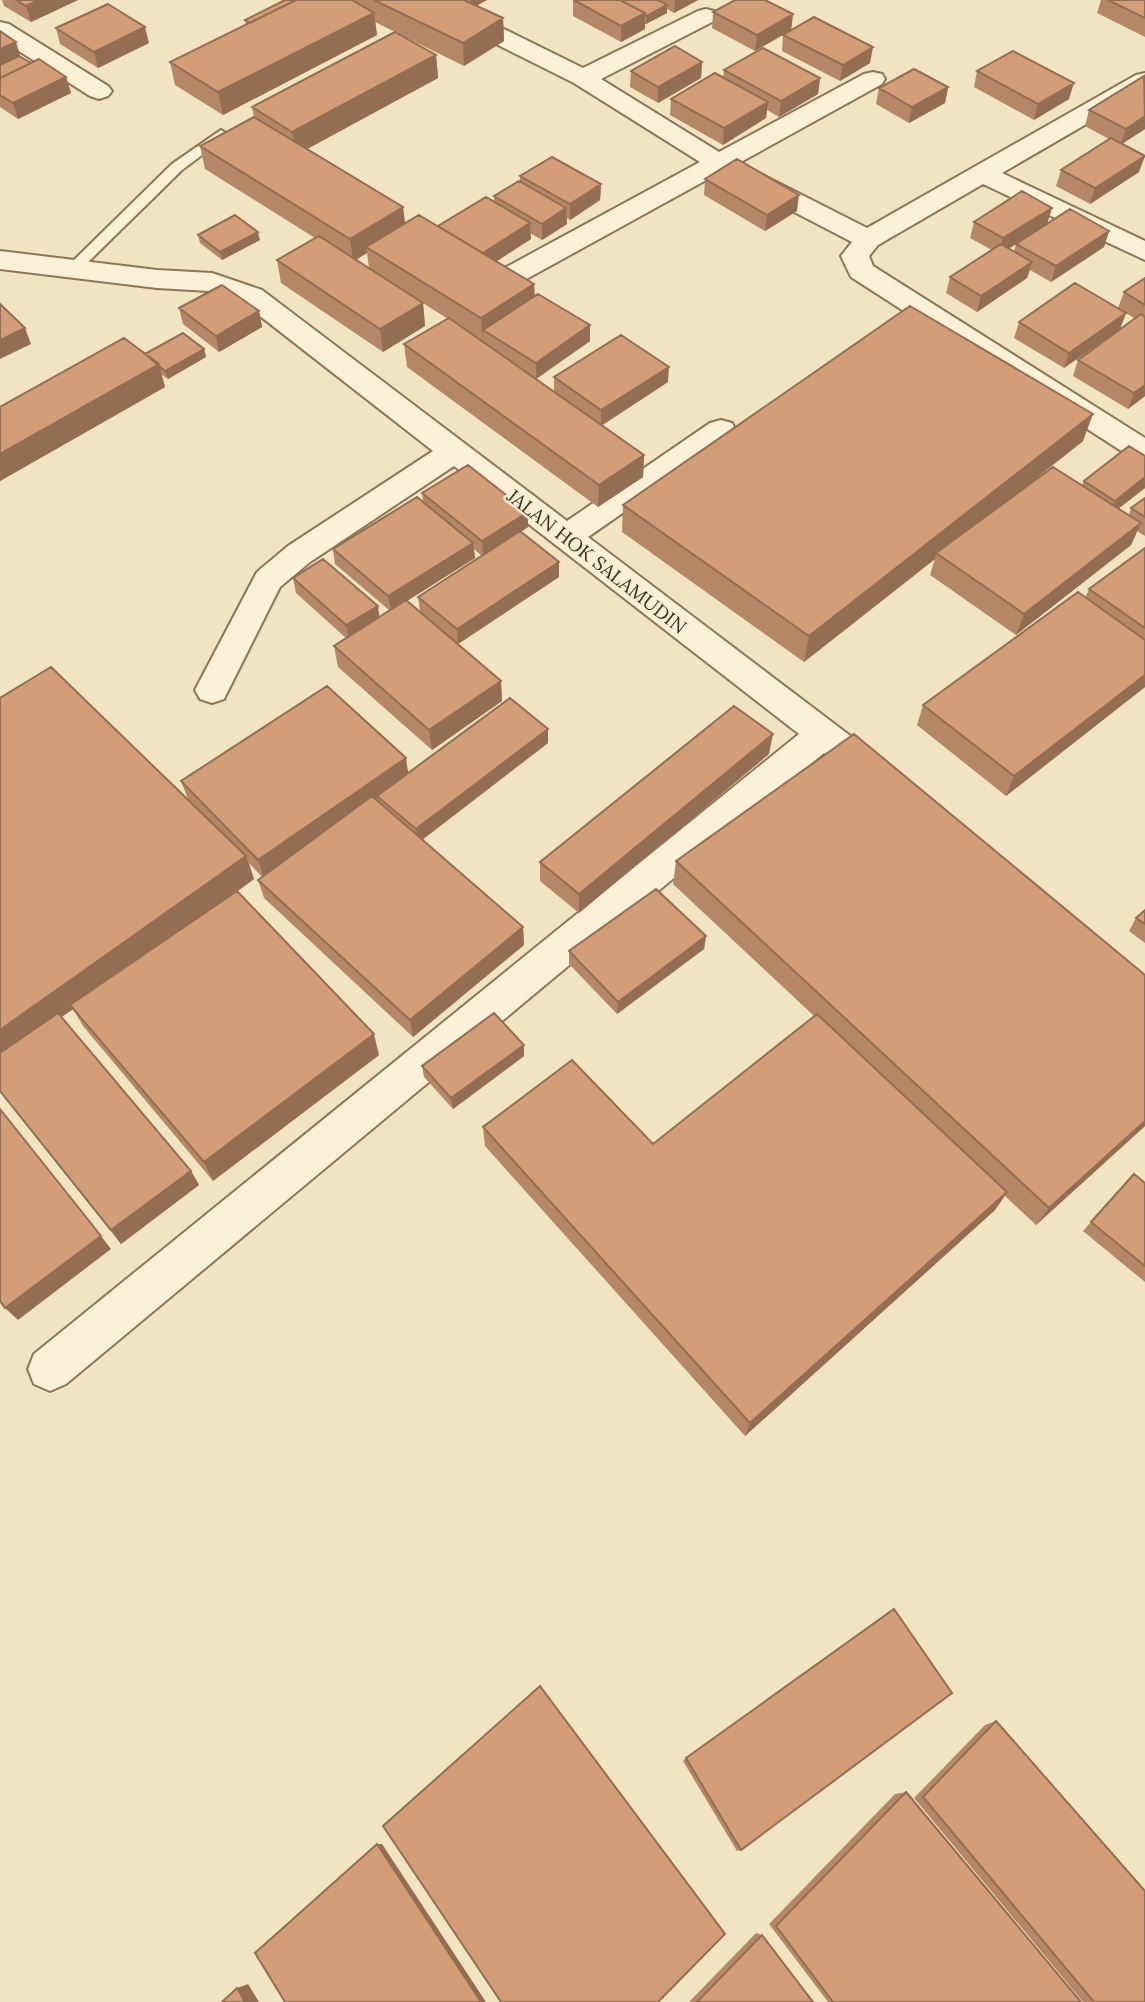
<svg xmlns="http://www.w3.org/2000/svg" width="1145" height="2002" font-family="Lora,serif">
<rect width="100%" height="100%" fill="#f1e4c3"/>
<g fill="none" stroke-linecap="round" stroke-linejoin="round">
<g stroke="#8e7558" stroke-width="4">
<path id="lane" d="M221,130L227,134L226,137L182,170L80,270H70V264L172,164Z"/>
</g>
<g stroke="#8e7558" stroke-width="4">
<path id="street" d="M414,0H445L583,68L698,11L706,9L714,11L718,16L714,21L601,79L719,152L864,74L873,72L882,74L885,79L882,84L739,163L867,228L1136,75L1145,73V90L1002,173L1145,241V260L983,184L878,245L869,256L873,266L1145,438V462L1134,459L851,277L841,256L852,242L719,173L521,282L511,285L501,282L497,276L501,270L700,162L574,83L418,5Z
M0,22L9,24L108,86L112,91L108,96L99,99L90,96L0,39Z
M0,251L157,270L212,273L262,290L567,521L710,423L721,420L732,423L736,430L732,437L588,537L890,766L896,776L890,786C864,794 843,769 824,753L66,1384L50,1391L34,1384L28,1369L34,1354L799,734L454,466L310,562L280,587L224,699L212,703L200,699L195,690L257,572L288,546L433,451L242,302L209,291L157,288L0,269Z"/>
</g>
<use href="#lane" fill="#fbf1d8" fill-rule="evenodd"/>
<use href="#street" fill="#fbf1d8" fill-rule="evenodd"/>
</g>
<path fill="#b58766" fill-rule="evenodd" d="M2,0H78L31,22L4,6Z
M354,0H487L476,6L503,18L504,41L464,66L395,32L436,55L438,78L307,149L405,223L438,226L494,202V196L520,182V176L601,184L600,200L570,220L567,218V224L542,240L530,233L531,239L497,261L534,284L535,296L590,341L536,379L554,391V377L668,382L602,425L644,455L643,477L598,507L407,367L404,344L448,319L423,303L425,326L383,352L281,283L277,260L315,238L205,169L200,146L254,117L252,107L395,32L375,22L377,35L223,115L175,85L170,62L246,25L245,20L354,1ZM367,253L369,268L356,260Z
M573,0H698L674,13L667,9V13L646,24H645V29L621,42L573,16Z
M1101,0H1145V37L1097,13Z
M713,12L793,14L791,30L870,63L840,81L782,51L783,35L755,51L712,28Z
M56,28L149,43L98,68L60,44Z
M0,31L20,57L31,63L66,77L71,93L18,119L0,107Z
M702,62L701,78L658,103L630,87L631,71Z
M724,70L820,78L818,94L779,117L767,110L766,118L723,145L670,115L671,99L723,78Z
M977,71L1069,99L1034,120L974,87Z
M1145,77V129L1122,144L1139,172L1090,204L1056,186L1061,170L1109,139L1085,126L1089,110Z
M948,87L945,103L909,123L876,104L879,88Z
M705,179L797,211L765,231L704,195Z
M1052,208L1047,224L1008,249L1014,252L1016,244L1109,231L1104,247L1051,282L1030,270L1027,278L977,312L946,293L950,277L992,250L970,238L974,222Z
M198,235L260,240L222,260L200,243Z
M1145,278V396L1128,409L1073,376L1078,360L1136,319L1126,313L1120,329L1064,368L1014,338L1019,322L1118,308L1124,292Z
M179,308L259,311L262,327L219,352L183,324Z
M204,349L206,357L168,379L161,374L165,387L0,481V407L145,354Z
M1083,441L1023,489L1082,485L1084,481L1145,456V488L1118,509L1129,515L1131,508L1145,498V536L1137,531L1131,545L1016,635L930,575L935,559L804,662L622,532L623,505Z
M422,493L528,527L521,532L559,577L458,644L420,612L418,597L482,556L474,549L475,558L407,601L501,681L502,701L432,750L338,667L334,646L346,638L296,593L293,578L379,617L389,610L335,564L333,549L423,502Z
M1145,548V687L1006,796L917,725L923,705L1085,598L1089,589Z
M0,698L188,799L181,781L408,773L548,743L422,840L523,927L524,945L413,1037L264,898L258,880L262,877L249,863L254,879L230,897L379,1055L213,1181L83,1026L73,1009L61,1017L191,1171L199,1185L121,1244L0,1092Z
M769,754L579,913L540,881V862Z
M676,861L1145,975V1126L1036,1225L1005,1196L995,1210L745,1436L485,1146L483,1127L653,1144L814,1016L673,884Z
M1145,910V943L1129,931L1136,918Z
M706,936L704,949L617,1014L569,964V951Z
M524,1056L453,1109L424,1077L422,1066Z
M1145,1183V1282L1083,1231L1091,1222Z
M996,1721L1145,2002H1083L914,1798L985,1725Z
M686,1758L741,1850L737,1851L683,1761Z
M906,1792L1081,2002H828L769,1924L895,1794Z
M756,1933L762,1935L813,2002H689Z"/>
<path fill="#936e53" d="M39,0H78L31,22L26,6Z
M471,0H487L472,8Z
M675,0H698L674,13Z
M667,5V13L646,24L647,16Z
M374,13L377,35L223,115L218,92Z
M645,13V29L621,42V26Z
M793,14L791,30L755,51L757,35Z
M503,18L504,41L464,66L463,43Z
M145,27L149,43L98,68L94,52Z
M16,42L21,58L0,68V49Z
M873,47L870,63L840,81L843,65Z
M436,55L438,78L296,155L292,132Z
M702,62L701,78L658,103V87Z
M66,77L71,93L18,119L13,103Z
M820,78L818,94L779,117L781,101Z
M1074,83L1069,99L1034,120L1038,104Z
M948,87L945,103L909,123L912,107Z
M768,102L766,118L723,145L724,128Z
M1145,116V129L1120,145L1126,129Z
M1145,156L1139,172L1090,204L1095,188Z
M601,184L600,200L570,220V204Z
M799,195L797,211L765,231L767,215Z
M403,207L406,229L366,247L367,253L353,261L350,239Z
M566,208L567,224L542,240V224Z
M1052,208L1047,224L999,255L1003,238Z
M530,223L531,239L483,270L482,254Z
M1109,231L1104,247L1051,282L1056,266Z
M258,232L260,240L222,260L220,252Z
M1032,262L1027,278L977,312L981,296Z
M534,284L535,306L483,330V341L481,318Z
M423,303L425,326L383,352L380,329Z
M259,311L262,327L219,352L216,336Z
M1126,313L1120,329L1064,368L1069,353Z
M590,325V341L536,379V363Z
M25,328L31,344L0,359V340Z
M204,349L206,357L168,379L165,371Z
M159,364L165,387L0,481V454Z
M669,367L668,382L601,426V410Z
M1145,385V396L1128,409L1134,393Z
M1093,414L1083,441L939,555L936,553L935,559L804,662L809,636Z
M644,455L643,477L598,507L599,485Z
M1145,477V488L1109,516L1115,501Z
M528,512V527L483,557L482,541Z
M1141,523L1131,545L1016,635L1024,614Z
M473,543L475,558L391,611L388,596Z
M559,562V577L458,644L457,629Z
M378,606L380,621L349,640L346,625Z
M1145,675V687L1006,796L1014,776Z
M501,681L502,701L432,750L429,730Z
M548,729V743L418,843L416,829Z
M773,734L769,754L579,913V894Z
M406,758L409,778L377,796L378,800L264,878L258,860Z
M246,856L254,879L73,1008L70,1005L73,1009L0,1061V1030Z
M523,927L524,945L413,1037L410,1020Z
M706,936L704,949L617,1014L618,1002Z
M374,1034L379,1055L213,1181L204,1162Z
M524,1045V1056L453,1109L451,1098Z
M1145,1121V1126L1036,1225L1049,1208Z
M191,1171L199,1185L121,1244L111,1230Z
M1007,1192L995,1210L745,1436L750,1423Z
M101,1236L111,1249L18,1320L5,1308Z
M377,1844H382L486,2002H481Z
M248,1984L259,2002H245L237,1988Z"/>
<path fill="#d29d77" stroke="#936e53" stroke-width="2" d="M16,0H39L26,6Z
M285,0H296L250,23L245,20Z
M296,0H352L374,13L218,92L170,62Z
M374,0H464L503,18L463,43Z
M574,0H620L645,13L621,26Z
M620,0H658L667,5L647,16L645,15V13Z
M735,0H765L793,14L757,35L713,12Z
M1108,0H1145V18Z
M108,4L145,27L94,52L56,28Z
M814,17L873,47L843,65L783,35Z
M0,31L16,42L0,49Z
M395,32L436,55L292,132L252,107Z
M675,46L702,62L658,87L631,71Z
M763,48L820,78L781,101L724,70Z
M1013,51L1074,83L1038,104L977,71Z
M19,56L31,63L0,78V65Z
M39,59L66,77L13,103L0,95V78Z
M914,69L948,87L912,107L879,88Z
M715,73L768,102L724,128L671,99Z
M1144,76L1145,116L1126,129L1089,110Z
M254,117L403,207L350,239L200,146Z
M1111,138L1145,156L1095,188L1061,170Z
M552,157L601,184L570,204L520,176Z
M737,159L799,195L767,215L705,179Z
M519,181L566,208L542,224L494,196Z
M1022,191L1052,208L1003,238L974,222Z
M486,197L530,223L483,253L438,226Z
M1070,209L1109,231L1056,266L1016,244Z
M235,215L258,232L220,252L198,235Z
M419,215L534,284L481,318L366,247Z
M319,236L423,303L380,329L277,260Z
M1001,244L1032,262L981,296L950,277Z
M1145,278V305L1124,292Z
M1075,283L1126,313L1069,353L1019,322Z
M222,285L259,311L216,336L179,308Z
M538,294L590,325L536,363L483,330Z
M0,304L25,328L0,340Z
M910,306L1093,414L809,636L623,505Z
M1141,314L1145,317V385L1134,393L1078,360Z
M449,318L644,455L599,485L404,344Z
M183,333L204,349L165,371L145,354Z
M621,335L669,367L601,410L554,377Z
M124,338L159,364L0,454V407Z
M1129,446L1145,456V477L1115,501L1084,481Z
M468,465L528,512L482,541L422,493Z
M1053,467L1141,523L1024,614L936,553Z
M417,497L473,543L388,596L333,549Z
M1145,498V517L1131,508Z
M520,531L559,562L457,629L418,597Z
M1145,548V628L1089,589Z
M323,559L378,606L346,625L293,578Z
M1078,592L1145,640V675L1014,776L923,705Z
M406,600L501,681L429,730L334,646Z
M51,667L246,856L0,1030V698Z
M327,686L406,758L258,860L181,781Z
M510,698L548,729L416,829L377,796Z
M734,706L773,734L579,894L540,862Z
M854,734L1145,975V1121L1049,1208L676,861Z
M372,796L523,927L410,1020L258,880Z
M656,889L706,936L618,1002L569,951Z
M237,891L374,1034L204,1162L70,1005Z
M1145,910V924L1136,918Z
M58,1013L191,1171L111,1230L0,1091V1053Z
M494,1013L524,1045L451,1098L422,1066Z
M817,1014L1007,1192L750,1423L483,1127L572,1060L653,1144Z
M0,1109L101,1236L5,1308L0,1301Z
M1134,1174L1145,1183V1266L1091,1222Z
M894,1609L952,1693L741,1850L686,1758Z
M540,1686L725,1934L658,2002H501L383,1826Z
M996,1721L1145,1891V2002H1094L923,1797Z
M906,1792L1081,2002H833L776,1926Z
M377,1844L481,2002H285L255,1953Z
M762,1935L813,2002H697Z
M237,1988L245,2002H222Z"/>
<g text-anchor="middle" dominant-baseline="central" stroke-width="5" stroke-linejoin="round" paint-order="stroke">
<g font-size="19" fill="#3c2d1e" stroke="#f8eed4">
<text transform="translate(597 561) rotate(38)">JALAN HOK SALAMUDIN</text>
</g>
</g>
</svg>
